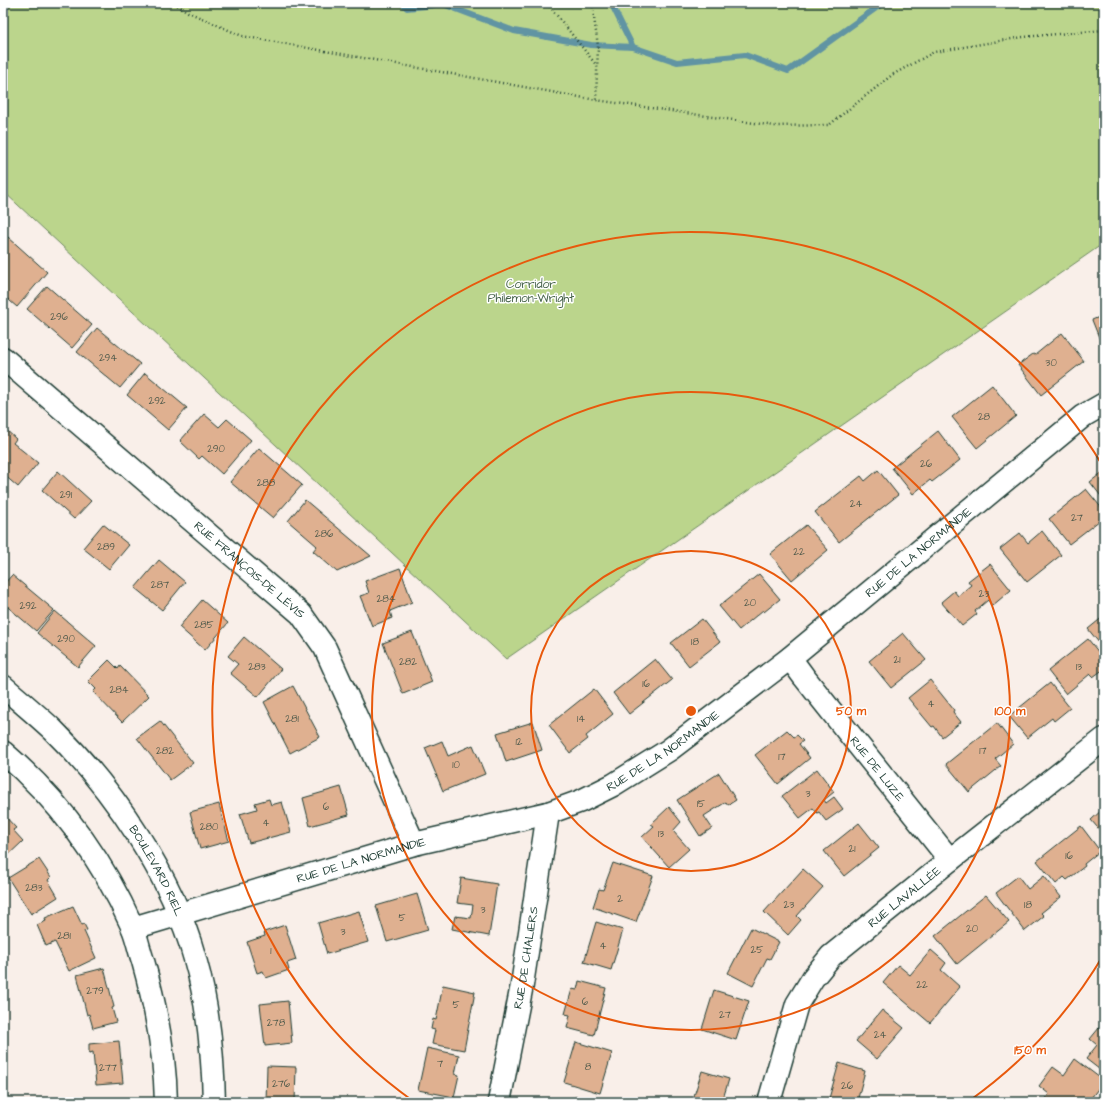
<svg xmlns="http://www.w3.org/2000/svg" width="1107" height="1105" font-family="'Architects Daughter',sans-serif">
<rect width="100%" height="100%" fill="#f9efe9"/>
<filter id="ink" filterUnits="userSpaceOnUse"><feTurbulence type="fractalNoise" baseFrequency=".025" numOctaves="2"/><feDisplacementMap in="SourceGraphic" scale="8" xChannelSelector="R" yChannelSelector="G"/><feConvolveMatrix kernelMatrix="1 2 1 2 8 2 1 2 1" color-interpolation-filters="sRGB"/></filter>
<g filter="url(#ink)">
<path fill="#bbd58c" stroke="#6d8960" d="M3,3H1104V243L506,659L3,191Z"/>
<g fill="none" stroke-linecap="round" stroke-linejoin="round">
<path stroke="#6094a3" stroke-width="6" d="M402,3L407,8L443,4L514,31L591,45L633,47
M611,3L633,47L677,62L745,55L788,71L883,3"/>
</g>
<path fill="#dfb090" stroke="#1f3d34" d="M8,237L47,272L17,307L3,295V243Z
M47,286L92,325L72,348L27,309Z
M1104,315V344L1102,345L1092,320Z
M97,328L140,364L120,388L77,352Z
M1062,333L1084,361L1041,395L1018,365L1033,354L1035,355Z
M145,373L187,408L168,430L127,395Z
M992,385L1016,416L977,448L952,417Z
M204,414L219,427L227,419L251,440L222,474L202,456L199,459L180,441Z
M3,427L16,439L13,443L38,463L18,487L3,474Z
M938,431L960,460L932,482L930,480L913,494L892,468Z
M259,448L302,485L273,518L230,482Z
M878,470L898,495L839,542L815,512L861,476L865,481Z
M58,471L91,501L74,519L42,490Z
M1104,471V500L1090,482Z
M1086,489L1104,511V517L1069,544L1049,519Z
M305,500L371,556L337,572L313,551L317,546L288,521Z
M103,524L129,545L109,569L83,548Z
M806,525L828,550L792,580L770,554Z
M1042,531L1061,555L1027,582L1000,549L1020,533L1028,543Z
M159,560L185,582L162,610L135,588Z
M990,564L1011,590L992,606L988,600L975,611L977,614L962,626L941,602L954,591L958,596L971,585L968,581Z
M400,568L412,602L390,611L392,618L372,626L360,596L369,593L365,581Z
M759,574L780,599L764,612L763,610L739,630L719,606Z
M12,575L54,610L36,631L3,603V585Z
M202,600L228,623L205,650L179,627Z
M55,611L96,646L78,667L37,633Z
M1104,616V649L1088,629Z
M702,619L720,642L689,666L671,643Z
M412,632L432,682L403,694L383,643Z
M903,633L926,660L891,688L869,661Z
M244,637L281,669L258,697L230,673L238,664L228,656Z
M1088,639L1104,659V669L1093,677L1090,674L1066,694L1048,671Z
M655,659L672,680L629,714L613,693Z
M109,660L118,669L120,666L149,696L122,722L93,692L96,689L88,681Z
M930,680L954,710L953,712L961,722L942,737L934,726L932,727L908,698Z
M1050,683L1070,708L1054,721L1052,718L1027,738L1009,716Z
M293,686L320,737L290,753L264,702Z
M594,689L613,714L586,736L588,739L570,753L549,725Z
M160,721L193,763L170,780L137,738Z
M533,722L542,750L506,762L497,733Z
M997,723L1013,744L995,759L1001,766L969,792L946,764Z
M787,730L794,737L797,735L803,741L799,744L810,758L778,784L755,755Z
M442,741L448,756L473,745L485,774L443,791L425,748Z
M817,769L834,792L824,800L826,803L834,797L843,809L826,821L819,812L817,813L813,808L800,818L782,796Z
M719,773L736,800L728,805L726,802L704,816L712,828L700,836L677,800Z
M341,787L349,815L310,826L303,798Z
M269,799L271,805L282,802L291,832L249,843L240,814L257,809L255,803Z
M219,804L229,841L200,849L190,812Z
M669,807L681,822L673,831L689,849L669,867L642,837L654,826L651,824Z
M1104,808V835L1091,820Z
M3,814L16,828L13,830L23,841L3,860Z
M859,823L879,848L844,876L824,851Z
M1081,826L1100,851L1084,864L1085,866L1067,880L1064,877L1056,884L1037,861Z
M39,859L51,877L48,880L58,897L31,914L8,878Z
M613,863L653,876L636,922L593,907L599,889L603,890Z
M803,869L823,887L797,916L801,920L788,935L764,912Z
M1018,876L1028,889L1044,876L1061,897L1041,913L1044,916L1025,931L996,893Z
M461,878L497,884L489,936L452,929L455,916L471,918L473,905L457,903Z
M417,894L428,930L387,942L376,906Z
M986,895L1009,922L957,964L935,936Z
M73,906L82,925L84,924L87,930L84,931L96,958L69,971L55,942L46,946L37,925L46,921L45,918Z
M359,911L368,942L327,954L318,923Z
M596,922L623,930L611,970L584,962Z
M285,925L296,960L287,963L289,970L266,978L263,971L257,973L247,942L265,936L264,932Z
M751,928L779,942L770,959L767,958L753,986L728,973Z
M931,950L946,963L941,970L960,987L930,1023L883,983L898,965L910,975Z
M104,968L114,1007L112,1008L116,1022L93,1028L89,1014L87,1015L77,975Z
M579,981L606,988L594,1035L567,1028L570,1015L565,1014L572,989L577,990Z
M443,985L475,992L464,1050L432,1044L435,1030L431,1029L433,1019L436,1020Z
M714,990L749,1001L736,1040L702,1029Z
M288,1001L292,1043L265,1046L260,1004Z
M882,1010L904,1028L877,1059L856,1041Z
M1104,1022V1073L1086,1059L1097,1045L1090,1039Z
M119,1041L123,1083L96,1085L93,1052L89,1053V1044Z
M576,1042L612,1053L600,1093L564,1082Z
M427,1048L459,1055L455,1074L459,1075L454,1097L418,1090Z
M1075,1059L1104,1081L1088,1102H1044L1049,1094L1039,1086L1053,1067L1064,1075Z
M839,1063L865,1071L857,1102H828Z
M267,1066L296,1067L295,1102H266Z
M702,1071L729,1079L722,1102H692Z
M576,1096L597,1102H574Z
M79,1099L110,1100V1102H79Z"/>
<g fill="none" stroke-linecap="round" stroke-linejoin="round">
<g stroke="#1f3d34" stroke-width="25">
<g id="street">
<path id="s1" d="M3,358L301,614L325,648L414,844"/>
<path id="s2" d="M790,658L804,677L950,860"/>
<path id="s3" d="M133,928L414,844L548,813L581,801L613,785L669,750L790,658L1083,416L1104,404"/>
<path id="s4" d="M499,1102L522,985L548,813"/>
<path id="s5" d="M769,1102L797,1004L813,978L831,956L950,860L1104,739"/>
</g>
</g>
<g stroke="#1f3d34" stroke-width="25">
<g id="secondary">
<path id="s6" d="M3,686C20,701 37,715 53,730C114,790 172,876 195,959C208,1004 213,1055 214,1102"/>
<path d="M3,752C59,800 102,859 132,926C137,937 139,950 143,961C156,1007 165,1054 166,1102"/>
</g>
</g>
<path stroke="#1f3d34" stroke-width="2.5" stroke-dasharray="1 3" stroke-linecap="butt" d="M174,3L188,12L242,36L596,100L775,126L829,125L892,75L934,52L1023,37L1104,30
M547,3L597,66
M592,3L598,46L596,100"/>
<use href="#street" stroke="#fff" stroke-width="22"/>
<use href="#secondary" stroke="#fff" stroke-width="22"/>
</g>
</g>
<g fill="none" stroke="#e8590c" stroke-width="2">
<circle cx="691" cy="711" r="160"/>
<circle cx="691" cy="711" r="319"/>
<path d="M1104 954A479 479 0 0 1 969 1101M413 1101A479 479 0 1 1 1104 468"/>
</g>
<g text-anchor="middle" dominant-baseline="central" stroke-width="3" stroke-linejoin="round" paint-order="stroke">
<g font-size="10" fill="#4f5a4b">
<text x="59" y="317">296</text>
<text x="108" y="358">294</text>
<text x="1051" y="363">30</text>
<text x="157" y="401">292</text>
<text x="984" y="417">28</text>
<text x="216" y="449">290</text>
<text x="926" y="464">26</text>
<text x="266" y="483">288</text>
<text x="66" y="495">291</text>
<text x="856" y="504">24</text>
<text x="1077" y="518">27</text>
<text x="324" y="534">286</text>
<text x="106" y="547">289</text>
<text x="799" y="552">22</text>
<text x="160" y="585">287</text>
<text x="984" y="594">23</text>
<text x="386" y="599">284</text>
<text x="750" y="603">20</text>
<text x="28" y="606">292</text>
<text x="204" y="625">285</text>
<text x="66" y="639">290</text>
<text x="695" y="642">18</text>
<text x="897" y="660">21</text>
<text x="408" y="662">282</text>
<text x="257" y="667">283</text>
<text x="1079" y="667">13</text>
<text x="646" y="684">16</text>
<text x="119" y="690">284</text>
<text x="931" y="704">4</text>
<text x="292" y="719">281</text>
<text x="581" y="719">14</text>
<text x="519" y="742">12</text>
<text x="165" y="751">282</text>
<text x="983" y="751">17</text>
<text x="782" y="757">17</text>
<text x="456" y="765">10</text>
<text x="808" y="794">3</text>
<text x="701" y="804">15</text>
<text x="326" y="807">6</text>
<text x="266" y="823">4</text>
<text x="209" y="827">280</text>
<text x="661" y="834">13</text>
<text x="852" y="849">21</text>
<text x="1069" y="856">16</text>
<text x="34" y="888">283</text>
<text x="620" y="899">2</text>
<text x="789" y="905">23</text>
<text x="1028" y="905">18</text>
<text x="483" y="910">3</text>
<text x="402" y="918">5</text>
<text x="972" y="929">20</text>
<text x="343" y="932">3</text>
<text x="64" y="936">281</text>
<text x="603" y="946">4</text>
<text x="757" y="950">25</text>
<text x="271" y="951">1</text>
<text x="922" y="985">22</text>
<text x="95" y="991">279</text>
<text x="585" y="1002">6</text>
<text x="456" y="1005">5</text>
<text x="725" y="1015">27</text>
<text x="276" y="1023">278</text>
<text x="880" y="1035">24</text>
<text x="440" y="1064">7</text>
<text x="588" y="1067">8</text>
<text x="108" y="1068">277</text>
<text x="281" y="1084">276</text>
<text x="847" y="1086">26</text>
</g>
<g font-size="12" fill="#46634a" stroke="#fff">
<text x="531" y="284">Corridor<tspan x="531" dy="14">Philemon-Wright</tspan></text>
</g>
<g font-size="12" fill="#1f3d34" stroke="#fff">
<text stroke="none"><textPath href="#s3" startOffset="886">RUE DE LA NORMANDIE</textPath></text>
<text stroke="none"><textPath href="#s1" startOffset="325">RUE FRANÇOIS-DE LÉVIS</textPath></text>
<text stroke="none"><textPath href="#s3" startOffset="562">RUE DE LA NORMANDIE</textPath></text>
<text stroke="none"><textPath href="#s2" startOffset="141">RUE DE LUZE</textPath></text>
<text stroke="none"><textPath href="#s3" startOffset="238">RUE DE LA NORMANDIE</textPath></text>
<text stroke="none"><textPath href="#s6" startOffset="242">BOULEVARD RIEL</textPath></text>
<text stroke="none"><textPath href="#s5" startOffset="255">RUE LAVALLÉE</textPath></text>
<text stroke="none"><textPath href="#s4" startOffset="147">RUE DE CHALIERS</textPath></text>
</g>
</g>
<circle cx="691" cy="711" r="6" fill="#e8590c" stroke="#fff" stroke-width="2"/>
<g font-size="12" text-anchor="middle" font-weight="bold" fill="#e8590c" stroke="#fff" stroke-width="3" stroke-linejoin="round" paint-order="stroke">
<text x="851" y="715">50 m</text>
<text x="1010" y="715">100 m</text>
<text x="1030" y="1054">150 m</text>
</g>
<rect width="1107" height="1105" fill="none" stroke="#fff" stroke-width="16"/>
<rect x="8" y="8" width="1091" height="1089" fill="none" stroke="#1f3d34" stroke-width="1.5" filter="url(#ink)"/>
</svg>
